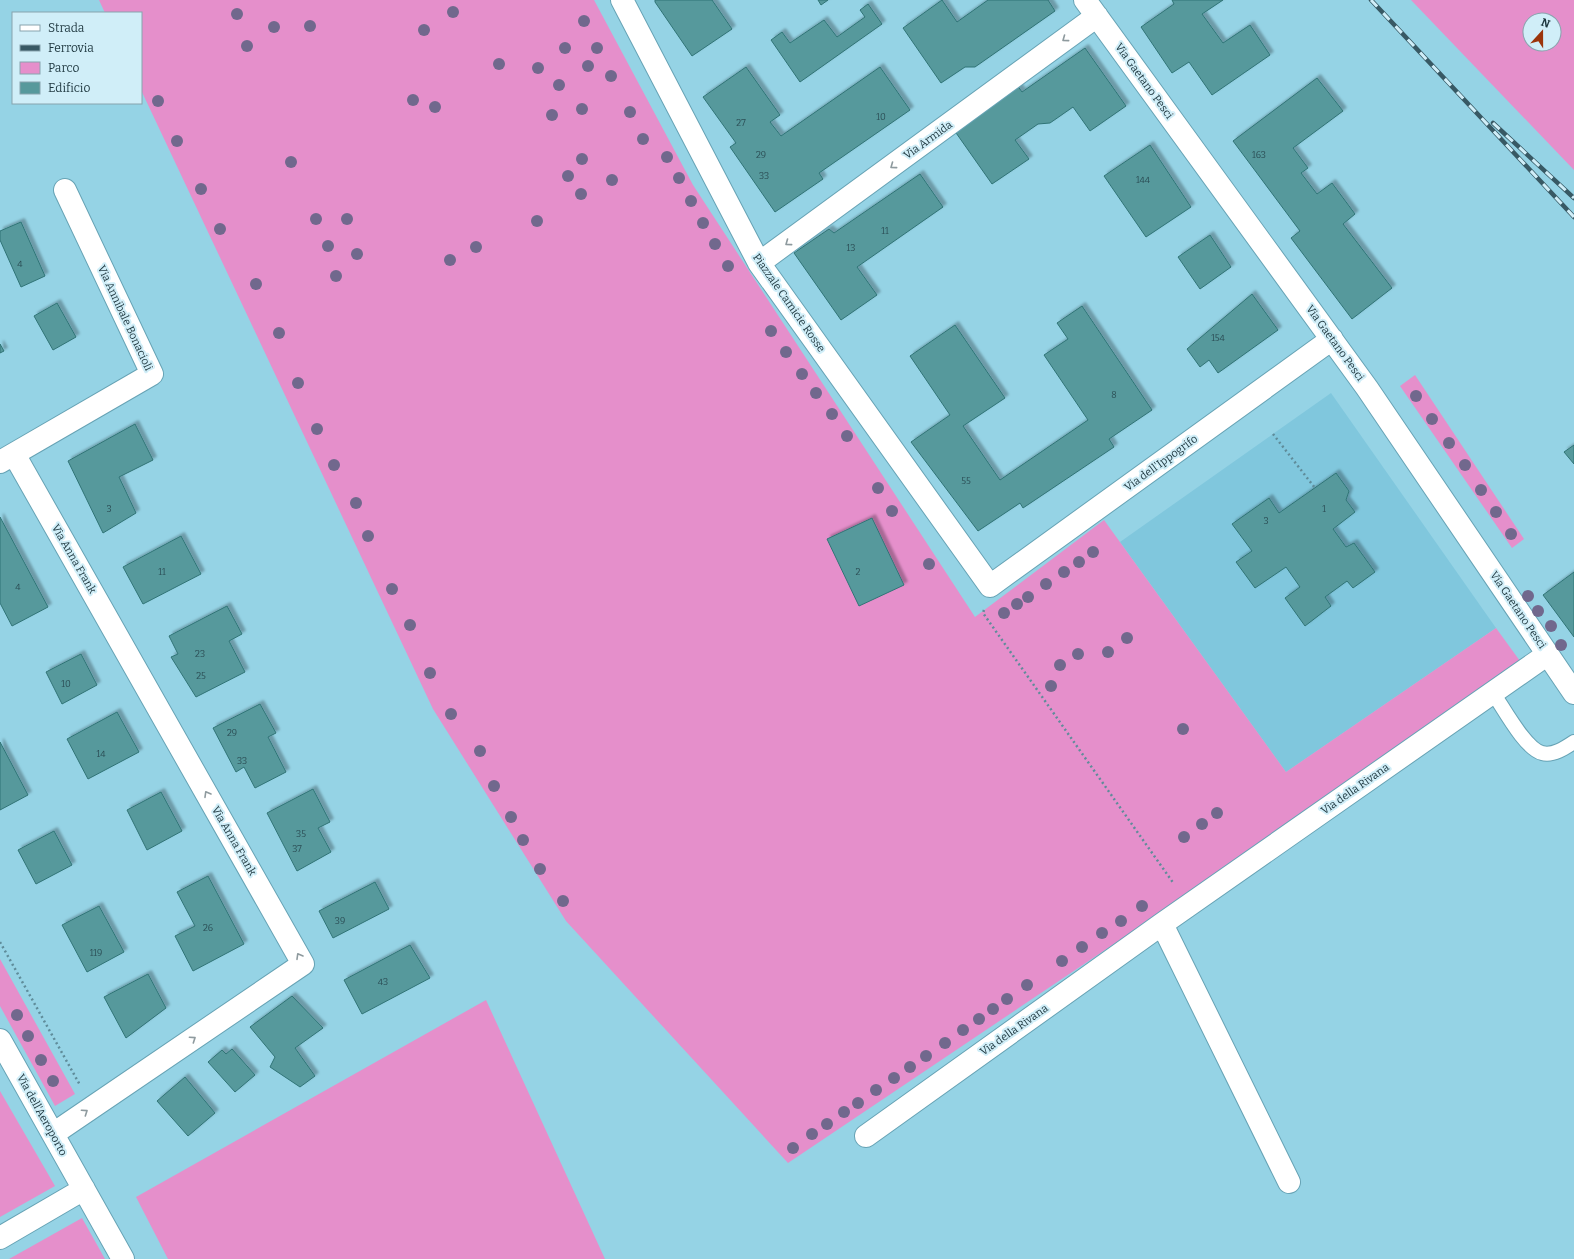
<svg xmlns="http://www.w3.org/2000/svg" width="1574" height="1259" font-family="Bitter,serif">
<defs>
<filter id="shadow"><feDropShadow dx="3.5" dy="-3.5" stdDeviation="1" flood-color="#0004"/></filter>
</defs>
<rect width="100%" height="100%" fill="#95d3e5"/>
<path fill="#80c7dd" d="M1331,393L1496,628L1286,772L1120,542Z"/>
<path fill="#e58fcb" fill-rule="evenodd" d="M99,0H594L693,185L975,617L1104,520L1286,772L1496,628L1520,661L1181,899L788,1163L566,921L433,709L141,90V13H105Z
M1411,0H1574V170ZM1530,20H1554V44H1530Z
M1415,375L1524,539L1512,548L1400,386Z
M0,959L75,1094L55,1106L0,1006Z
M486,1000L605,1259H168L136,1197Z
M0,1091L55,1186L0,1217Z
M82,1218L105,1259H9Z"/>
<path fill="#57999c" stroke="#307476" filter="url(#shadow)" d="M655,0H712L732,29L692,56L655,2Z
M818,0H828L821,5Z
M942,0L957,22L988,0H1048L1055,11L975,67H965L941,83L903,28Z
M1172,0H1223L1202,14L1223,43L1250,25L1270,55L1212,95L1189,62L1172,73L1141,27L1174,4Z
M868,4L882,24L800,82L771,40L782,32L790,43L824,20L837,37L865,17L860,10Z
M1085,48L1126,106L1090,131L1073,107L1050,123L1038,124L1015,140L1029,159L992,184L954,130L1017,85L1022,92Z
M746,67L780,115L770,122L781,136L880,67L910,110L819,173L823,179L775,212L730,147L736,143L703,97Z
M1317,78L1343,111L1293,148L1308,168L1301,173L1317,194L1332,183L1355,214L1343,224L1392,288L1352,319L1291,238L1300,231L1233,141Z
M1150,145L1191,207L1146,237L1104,176Z
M920,174L943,207L857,267L877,295L841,320L794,253L829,229L834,233Z
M21,222L45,276L21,287L0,240V231Z
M1210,235L1231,267L1200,289L1178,257Z
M1252,294L1278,330L1218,373L1209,360L1200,367L1187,349Z
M57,303L76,337L53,350L34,316Z
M1082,306L1152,410L1109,439L1114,447L1023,508L1020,503L978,531L911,442L950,415L910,356L955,325L1005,398L963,426L1000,480L1088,420L1044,355L1068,339L1057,323Z
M0,344L4,351L0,353Z
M135,424L153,460L119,477L136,513L103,533L68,461Z
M1574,445V464L1564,452Z
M1336,473L1349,491L1346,500L1355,512L1333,529L1346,547L1354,543L1375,572L1353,588L1347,581L1325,597L1331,606L1305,626L1285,598L1300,587L1286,567L1255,588L1236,562L1252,551L1232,524L1269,498L1279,513Z
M0,517L48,607L12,626L0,603Z
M872,518L904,585L859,606L827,539Z
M181,536L201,574L143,604L123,567Z
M1574,572V637L1543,595Z
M227,606L242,634L229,641L245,672L196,697L171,657L178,654L169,636Z
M81,654L97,685L62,704L46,672Z
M260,704L276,733L268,737L286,772L255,788L244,767L236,772L213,728Z
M117,712L139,752L88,779L67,739Z
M0,742L28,795L0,810Z
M313,789L330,822L318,828L331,852L297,871L267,813Z
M161,792L182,831L147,850L127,810Z
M54,831L72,865L36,884L18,850Z
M208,876L244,944L193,971L175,936L195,926L177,892Z
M375,882L389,909L333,938L319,911Z
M99,906L124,952L87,972L62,925Z
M410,945L430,978L362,1014L344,980Z
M148,974L166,1008L126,1038L104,997Z
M292,996L323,1028L295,1048L315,1076L300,1087L270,1067L275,1057L250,1027Z
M232,1049L255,1075L235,1092L208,1062L222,1050L226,1054Z
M185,1077L215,1113L188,1136L157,1101Z"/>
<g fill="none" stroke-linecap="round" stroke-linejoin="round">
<g stroke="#67a3b5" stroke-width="16">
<path id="service" d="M1493,693C1503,707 1525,749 1542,753C1553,756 1565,748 1574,742"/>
</g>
<g stroke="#67a3b5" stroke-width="24">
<path id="minor" d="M622,0L759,263L990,586L1332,339
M1085,0L1367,388L1574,693
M759,263L1097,16
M14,454L303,964L53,1134
M0,462L152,374L65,190
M1162,924L1289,1182
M0,1040L123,1259
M866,1136L1162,924L1548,654
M0,1238L84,1189"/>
</g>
<path stroke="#5f8c9a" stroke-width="2.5" stroke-dasharray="2 3" stroke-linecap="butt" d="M1273,434L1315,488
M984,610L983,613L1174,884
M0,942L80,1085"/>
<use href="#service" stroke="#fff" stroke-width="14"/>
<use href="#minor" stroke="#fff" stroke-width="22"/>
<g stroke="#385964" stroke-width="4.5">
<path id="rail" d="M1371,0L1574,217
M1493,123L1574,198"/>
</g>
<use href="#rail" stroke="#d0eef8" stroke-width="3" stroke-dasharray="9" stroke-linecap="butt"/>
</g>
<g fill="#71688d">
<circle cx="453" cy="12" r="6"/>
<circle cx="237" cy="14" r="6"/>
<circle cx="584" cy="21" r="6"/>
<circle cx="310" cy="26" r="6"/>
<circle cx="274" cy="27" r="6"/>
<circle cx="424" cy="30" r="6"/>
<circle cx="247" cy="46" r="6"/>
<circle cx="565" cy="48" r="6"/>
<circle cx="597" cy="48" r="6"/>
<circle cx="499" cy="64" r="6"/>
<circle cx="588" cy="66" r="6"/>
<circle cx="538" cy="68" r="6"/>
<circle cx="611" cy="76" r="6"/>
<circle cx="559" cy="85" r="6"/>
<circle cx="413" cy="100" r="6"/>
<circle cx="158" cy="101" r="6"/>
<circle cx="435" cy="107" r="6"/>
<circle cx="582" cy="109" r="6"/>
<circle cx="630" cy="112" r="6"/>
<circle cx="552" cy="115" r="6"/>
<circle cx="643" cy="139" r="6"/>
<circle cx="177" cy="141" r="6"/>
<circle cx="667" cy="157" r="6"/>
<circle cx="582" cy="159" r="6"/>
<circle cx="291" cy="162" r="6"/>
<circle cx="568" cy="176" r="6"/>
<circle cx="679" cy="178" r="6"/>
<circle cx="612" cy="180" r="6"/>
<circle cx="201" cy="189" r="6"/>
<circle cx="581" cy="194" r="6"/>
<circle cx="691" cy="201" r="6"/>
<circle cx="316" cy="219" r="6"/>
<circle cx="347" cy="219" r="6"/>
<circle cx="537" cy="221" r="6"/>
<circle cx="703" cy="223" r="6"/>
<circle cx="220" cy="229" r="6"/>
<circle cx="715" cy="244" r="6"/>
<circle cx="328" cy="246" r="6"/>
<circle cx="476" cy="247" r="6"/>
<circle cx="357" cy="254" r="6"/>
<circle cx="450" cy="260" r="6"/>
<circle cx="728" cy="266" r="6"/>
<circle cx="336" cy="276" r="6"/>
<circle cx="256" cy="284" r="6"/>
<circle cx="771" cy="331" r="6"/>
<circle cx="279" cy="333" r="6"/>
<circle cx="786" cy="352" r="6"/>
<circle cx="802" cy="374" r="6"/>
<circle cx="298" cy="383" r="6"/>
<circle cx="816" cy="393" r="6"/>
<circle cx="1416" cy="396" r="6"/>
<circle cx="832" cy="414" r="6"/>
<circle cx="1432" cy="419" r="6"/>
<circle cx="317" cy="429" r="6"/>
<circle cx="847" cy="436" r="6"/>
<circle cx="1449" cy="443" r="6"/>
<circle cx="334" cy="465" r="6"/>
<circle cx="1465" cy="465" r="6"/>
<circle cx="878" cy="488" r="6"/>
<circle cx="1481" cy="490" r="6"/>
<circle cx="356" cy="503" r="6"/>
<circle cx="892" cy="511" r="6"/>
<circle cx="1496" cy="512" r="6"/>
<circle cx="1511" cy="534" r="6"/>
<circle cx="368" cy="536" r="6"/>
<circle cx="1093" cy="552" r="6"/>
<circle cx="1079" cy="562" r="6"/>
<circle cx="929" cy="564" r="6"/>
<circle cx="1064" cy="572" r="6"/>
<circle cx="1046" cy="584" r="6"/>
<circle cx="392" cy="589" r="6"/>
<circle cx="1528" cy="596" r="6"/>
<circle cx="1028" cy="597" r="6"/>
<circle cx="1017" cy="604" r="6"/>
<circle cx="1538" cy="611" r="6"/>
<circle cx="1004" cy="613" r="6"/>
<circle cx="410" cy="625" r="6"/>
<circle cx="1551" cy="626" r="6"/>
<circle cx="1127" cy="638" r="6"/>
<circle cx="1561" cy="645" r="6"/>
<circle cx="1108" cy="652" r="6"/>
<circle cx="1078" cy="654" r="6"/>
<circle cx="1060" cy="665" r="6"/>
<circle cx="430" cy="673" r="6"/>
<circle cx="1051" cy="686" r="6"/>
<circle cx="451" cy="714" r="6"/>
<circle cx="1183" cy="729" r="6"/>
<circle cx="480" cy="751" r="6"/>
<circle cx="494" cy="786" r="6"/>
<circle cx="1217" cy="813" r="6"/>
<circle cx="511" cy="817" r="6"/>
<circle cx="1202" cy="824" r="6"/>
<circle cx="1184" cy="837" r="6"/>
<circle cx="523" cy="840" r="6"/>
<circle cx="540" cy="869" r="6"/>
<circle cx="563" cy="901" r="6"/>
<circle cx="1142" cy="906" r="6"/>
<circle cx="1121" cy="921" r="6"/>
<circle cx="1102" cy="933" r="6"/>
<circle cx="1082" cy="947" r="6"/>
<circle cx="1062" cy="961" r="6"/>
<circle cx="1027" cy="985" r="6"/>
<circle cx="1007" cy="999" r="6"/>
<circle cx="993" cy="1009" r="6"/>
<circle cx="17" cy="1015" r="6"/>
<circle cx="979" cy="1019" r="6"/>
<circle cx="963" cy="1030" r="6"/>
<circle cx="28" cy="1036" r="6"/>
<circle cx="945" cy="1043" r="6"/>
<circle cx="926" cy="1056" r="6"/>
<circle cx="41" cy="1060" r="6"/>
<circle cx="910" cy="1067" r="6"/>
<circle cx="894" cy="1078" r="6"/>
<circle cx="53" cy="1081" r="6"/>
<circle cx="876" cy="1090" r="6"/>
<circle cx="858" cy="1103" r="6"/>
<circle cx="844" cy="1112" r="6"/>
<circle cx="827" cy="1124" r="6"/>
<circle cx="812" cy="1134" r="6"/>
<circle cx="793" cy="1148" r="6"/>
</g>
<defs><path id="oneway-chevron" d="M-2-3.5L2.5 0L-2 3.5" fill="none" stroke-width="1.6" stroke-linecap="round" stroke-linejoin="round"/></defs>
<g stroke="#8e9a9e">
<use href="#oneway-chevron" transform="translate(1065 39) rotate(144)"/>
<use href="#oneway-chevron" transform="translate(893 166) rotate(144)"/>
<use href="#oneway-chevron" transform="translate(788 243) rotate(144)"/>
<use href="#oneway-chevron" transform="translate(207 794) rotate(-120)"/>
<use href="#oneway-chevron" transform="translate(299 956) rotate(-120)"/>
<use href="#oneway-chevron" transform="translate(193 1039) rotate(-34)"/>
<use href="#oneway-chevron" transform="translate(85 1112) rotate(-34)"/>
</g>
<g text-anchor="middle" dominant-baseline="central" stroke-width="4" stroke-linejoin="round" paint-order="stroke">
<g font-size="9" fill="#2c4f56">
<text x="881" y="117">10</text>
<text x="741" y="123">27</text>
<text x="761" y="155">29</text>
<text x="1259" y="155">163</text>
<text x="764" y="176">33</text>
<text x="1143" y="180">144</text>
<text x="885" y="231">11</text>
<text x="851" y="248">13</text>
<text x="20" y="264">4</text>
<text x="1218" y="338">154</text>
<text x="1114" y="395">8</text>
<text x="966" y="481">55</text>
<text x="109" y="509">3</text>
<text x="1324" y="509">1</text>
<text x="1266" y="521">3</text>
<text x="162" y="572">11</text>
<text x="858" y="572">2</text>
<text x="18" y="587">4</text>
<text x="200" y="654">23</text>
<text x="201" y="676">25</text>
<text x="66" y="684">10</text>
<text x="232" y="733">29</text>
<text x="101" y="754">14</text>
<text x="242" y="761">33</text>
<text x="301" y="834">35</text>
<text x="297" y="849">37</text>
<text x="340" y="921">39</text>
<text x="208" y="928">26</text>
<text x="96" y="953">119</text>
<text x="383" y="982">43</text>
</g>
<g font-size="11" fill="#1d363e" stroke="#d0eef8">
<text transform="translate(1144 81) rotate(54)">Via Gaetano Pesci</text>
<text transform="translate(928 140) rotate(-36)">Via Armida</text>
<text transform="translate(789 303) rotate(55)">Piazzale Camicie Rosse</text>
<text transform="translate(125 318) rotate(65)">Via Annibale Bonacioli</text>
<text transform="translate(1335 343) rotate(54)">Via Gaetano Pesci</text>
<text transform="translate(1161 463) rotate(-36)">Via dell'Ippogrifo</text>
<text transform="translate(74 559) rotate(60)">Via Anna Frank</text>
<text transform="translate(1518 610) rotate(56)">Via Gaetano Pesci</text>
<text transform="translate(1355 789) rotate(-35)">Via della Rivana</text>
<text transform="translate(234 841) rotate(60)">Via Anna Frank</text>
<text transform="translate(1014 1030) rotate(-35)">Via della Rivana</text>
<text transform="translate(42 1115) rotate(61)">Via dell'Aeroporto</text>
</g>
</g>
<rect x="12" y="12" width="130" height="92" fill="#d0eef8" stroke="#88a4ae"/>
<rect x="20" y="25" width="20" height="6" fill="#ffffff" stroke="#88a4ae"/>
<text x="48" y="32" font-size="12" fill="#1d363e">Strada</text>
<rect x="20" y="45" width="20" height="6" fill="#385964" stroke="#88a4ae"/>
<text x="48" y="52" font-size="12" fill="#1d363e">Ferrovia</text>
<rect x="20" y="62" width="20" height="12" fill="#e58fcb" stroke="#88a4ae"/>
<text x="48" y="72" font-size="12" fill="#1d363e">Parco</text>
<rect x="20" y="82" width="20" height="12" fill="#57999c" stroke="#88a4ae"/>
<text x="48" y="92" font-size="12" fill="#1d363e">Edificio</text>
<g transform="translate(1542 32) rotate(21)"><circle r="19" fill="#d0eef8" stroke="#88a4ae"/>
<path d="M0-3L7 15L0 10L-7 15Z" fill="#9b350c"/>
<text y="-6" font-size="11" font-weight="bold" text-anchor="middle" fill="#1d363e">N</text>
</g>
</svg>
